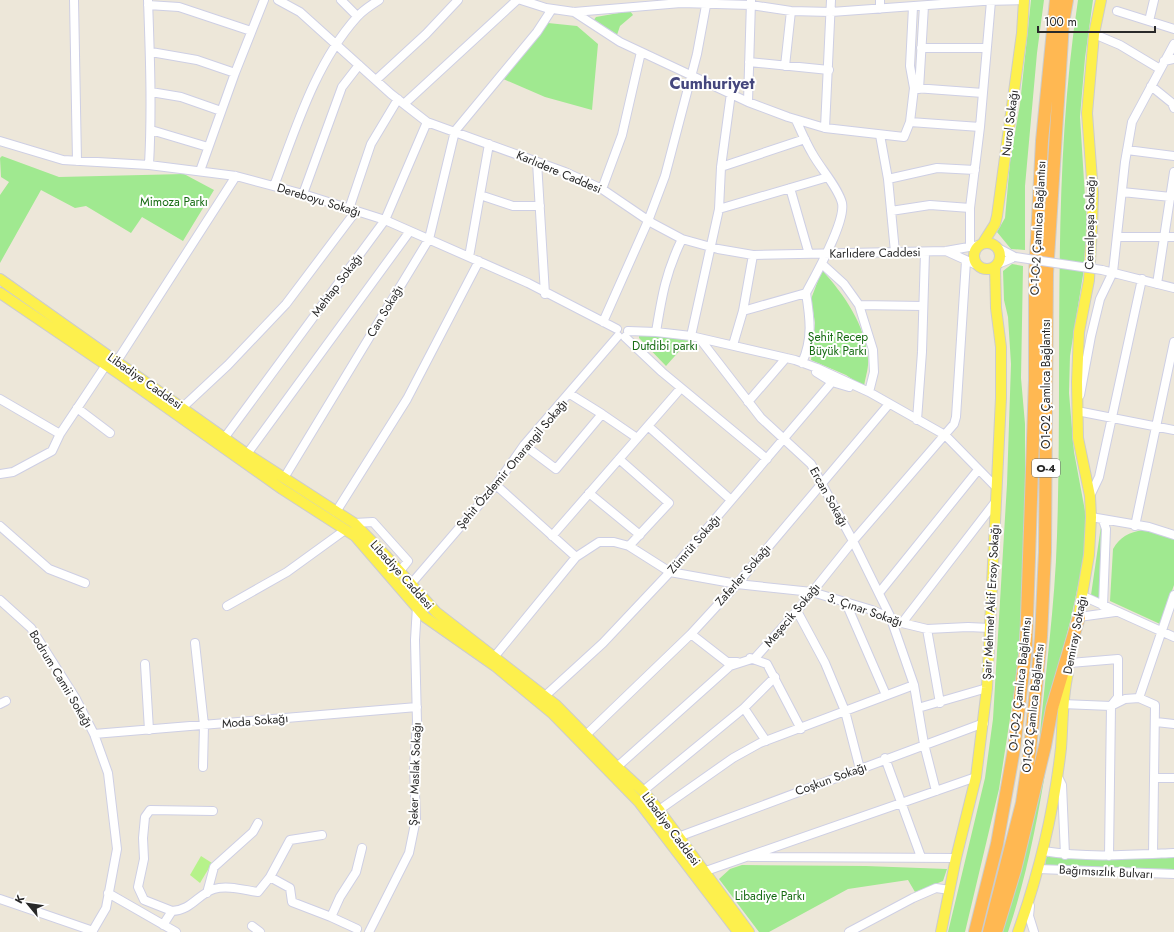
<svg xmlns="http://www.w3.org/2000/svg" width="1174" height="932" font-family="Jost,sans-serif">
<rect width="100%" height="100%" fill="#ede7d9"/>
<path fill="#a0e990" d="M1031,0H1044L1037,53L1025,186V250L1011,249L997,232L1005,218L1010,162L1020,104Z
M1078,0H1093L1085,58L1080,117L1087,229L1083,275L1070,356L1069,393L1074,452L1085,511V554L1071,618L1039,745C1045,675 1055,606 1057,536C1063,357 1051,177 1078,0Z
M630,11L633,15L620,26L617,35L593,21L596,17Z
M548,23L577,26L598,44L592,110L545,97L501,78Z
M2,156L59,177L184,174L214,190L183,241L142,217L131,233L86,206L75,208L41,190L0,263V195L9,182L1,177L0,158Z
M1012,264L1023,266L1021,378L1025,424V506L1021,616L1016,680L999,789L965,932H948L985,778L993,719L1007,484L1011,364L1008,317L1004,300L1003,271Z
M822,270C845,296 865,324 868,359C869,368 865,378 864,387L846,375L811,360L815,323L811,299Z
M639,332L690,339L666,366L639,338Z
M1101,526L1099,599L1091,595Z
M1143,530L1174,537V585L1160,624L1110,601L1113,549C1120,537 1129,532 1143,530Z
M1056,704C1044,781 1033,858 1008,932H999Z
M1046,857L1108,858L1174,857V869L1045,867Z
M742,865L866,866L947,869L943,881L915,892L908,880L848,889L769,932H759L719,879L730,869Z"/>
<path fill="#b6f28a" d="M201,856L212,863L200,883L190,875Z"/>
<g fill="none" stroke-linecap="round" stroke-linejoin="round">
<g stroke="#cecfe4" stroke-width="10">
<path id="minor" d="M74,0L77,161
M148,0C150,55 152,110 149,165
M278,0L300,12L391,94L427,122L565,172L602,189L652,223L682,239L718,249L753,255L946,251L980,245
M341,0L357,16
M521,0L546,8L574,12L681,3L751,5L791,11L831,12L983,1L1024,0
M148,5L179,7L251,31
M880,9V0
M1117,11L1174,29
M574,12L620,42L748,102L788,117L825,128L904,137L910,122L914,88L910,66L913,7
M1149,21L1154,0
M1094,34L1120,45L1160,69
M921,48H986
M151,52L197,60L235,73
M1164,61L1174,59
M749,62L829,70
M785,66L791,11
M376,80L426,34L458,0
M1151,86L1172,103L1174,108
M915,88L983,93
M919,89L924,6
M151,92L181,97L221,111
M748,102L751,1
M404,104L517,0
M910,122L980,127
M825,128L831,0
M151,130L208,147
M880,135L888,179L895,252
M0,141L63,160L149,165L236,176L303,194L385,220L528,283L617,329
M1127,150L1174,156
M537,162L545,294
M721,167L805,139
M200,171L235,73L264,0
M888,179L937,168L975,170
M274,186C296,128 315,64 357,17C363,10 371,5 379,0
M790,188L809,254
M602,189L622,135L641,52
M1122,192L1171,197
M303,194L342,87L359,65
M480,195L513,206H540
M349,209L371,144L398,99
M719,209L828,177
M891,211L930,205L970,208
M1118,237H1174
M970,247V208L980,127L991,1
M998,248L1015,257
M946,251L979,266
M469,257L489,144
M822,264L844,284L859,305L873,350L874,372L869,392
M998,264L1015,257
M1102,270L1174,288
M1157,284L1174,172
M859,305L923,306
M743,311L806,293C815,276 846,222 842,203C838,187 820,168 812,153C806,143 801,131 796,120
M603,322L648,221L665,176L697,54L707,0
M628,331L656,332L691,336L795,360L817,368L869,392L945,435L995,486
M656,332C662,295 666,272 682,239
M691,336L719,209L721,167L731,93
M625,337L662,372L767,459
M700,339L761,418L811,464L853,541L890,616L914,685L924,744L936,791
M733,345L743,311L753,255
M117,361L236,176
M802,363C813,339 810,318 806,293
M816,372L832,382L849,387
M570,394L602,414
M1080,395L1091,336L1100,299L1113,272L1125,162L1132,122L1174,44
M0,399L60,434
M748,402L786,358
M183,407L228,365L286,304L356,211
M1078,407L1077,411L1174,430
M77,408L110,433
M917,420L922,352L925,252
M648,426L731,500
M225,437L385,220L427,122
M524,445L556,469L602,414L637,438
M247,454L410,231
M619,459L669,503L629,546
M0,474L13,472L52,451L60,434L106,365
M284,478L429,239L455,131L537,32L552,9
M496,485L576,557
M589,493L640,535
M1090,496L1099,477L1142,279
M336,512L407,399L479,261
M1091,517L1149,527L1174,535
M1103,520L1106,529L1103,606
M354,523L373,522L408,561L400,571
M0,526L49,569L85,583
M1135,526L1174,342
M552,536L681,388
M406,587L411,584L496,485L524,445L618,336
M879,593L978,470
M1083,596L1174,637
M0,600L31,628L76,699L94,734L108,773L117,849L106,908L92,932
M846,603L886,695
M227,606L287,572L345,530
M797,611L825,663L845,711L860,769
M1079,617L1115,612
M902,623L996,501
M927,629L940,703
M691,634L727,662H737
M195,643L204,725L203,767
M750,658L767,664L801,729
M495,663V656L576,557L599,542H614L629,546L670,572L737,584L812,592L872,610L902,623L927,629L968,627L990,628
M1070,663L1118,659V697L1111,706L1109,856
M145,664L149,730
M545,696L603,643L670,572L832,382
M1139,698L1174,595
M0,704L6,701
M1062,704L1111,706L1125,699L1139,698L1155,705L1153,854
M744,708L766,741
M918,708L987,688
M1156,722L1174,724
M94,734L417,707
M586,735L691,634L737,584L889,404
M885,758L921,857
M617,767L730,666L755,658L797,611L853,541L954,424L956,417L966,261
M1057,775L1062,785L1065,855
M1154,778H1174
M643,791L744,708L775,677
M659,810L733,758L760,743L914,685
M678,837L984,723
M1043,851C1087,858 1130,855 1174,853
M751,857L956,858
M1038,869L1174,874
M703,872L976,777
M270,877L290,840L322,835
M108,893L176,932
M207,893L214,867L253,832L258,823
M0,899L93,931
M1030,906L1029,916L1034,932
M172,911L144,900L138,887L144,859L143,838L145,817L150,810L213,811
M331,917L357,929
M163,925L172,911C192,910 198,894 214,889C227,885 244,890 258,892L270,877L290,888L292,902L331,917L340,897L356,872L362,848
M252,926L260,932
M369,932L409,853L416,819L414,768L417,722L415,640L417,606
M849,932L913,898L936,888L950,890"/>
</g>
<g stroke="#ccc" stroke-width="12">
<path id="major" d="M974 256a13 13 0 1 1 26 0a13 13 0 1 1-26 0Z
M983,243L995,224L997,216L1022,33L1024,0
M0,279L247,454L354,523L387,557L436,612L556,705L617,767L643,791L659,810L749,932
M0,293L118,373L282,489L355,536L425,617L495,666L553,714L639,802L738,932
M1077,624L1089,555L1091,517L1090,496L1078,438L1077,382L1079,332L1089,280L1092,227L1093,193L1087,113L1094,34L1101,0
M941,932L956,858L976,777L987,688L1001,398V347L996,308L995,267
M1018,932C1039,873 1054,811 1061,748C1063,723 1062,698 1068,673"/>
</g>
<g stroke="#ccc" stroke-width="14">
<path id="highway" d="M997,929L1015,870L1045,746L1052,708L1079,617
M975,932L997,844L1014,749L1026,647L1035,380V276L1042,141L1056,0
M989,932L1022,803L1030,750L1041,637L1045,552L1047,273L1063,23L1067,0"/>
</g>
<use href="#minor" stroke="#fff" stroke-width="8"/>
<use href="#major" stroke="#fdf04d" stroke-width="10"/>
<use href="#highway" stroke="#ffb852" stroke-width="12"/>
<g stroke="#cecfe4" stroke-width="10" stroke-linecap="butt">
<path id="minor-bridge" d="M1015,257L1102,270"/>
</g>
<use href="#minor-bridge" stroke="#fff" stroke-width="8"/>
</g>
<g text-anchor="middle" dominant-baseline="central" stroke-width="4" stroke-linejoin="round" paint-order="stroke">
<rect fill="#fff" stroke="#696969" stroke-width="1" x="1032" y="459" width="28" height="18" rx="3"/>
<g font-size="11" font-weight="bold" fill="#292929">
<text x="1046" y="468">O-4</text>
</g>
<g font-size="12" fill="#292929" stroke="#fff">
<text transform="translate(1010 123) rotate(-83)">Nurol Sokağı</text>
<text transform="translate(559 172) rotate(23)">Karlıdere Caddesi</text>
<text transform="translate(319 200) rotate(17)">Dereboyu Sokağı</text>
<text transform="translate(1090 223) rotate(-89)">Cemalpaşa Sokağı</text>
<text transform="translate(1038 228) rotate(-87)">O-1-O-2 Çamlıca Bağlantısı</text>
<text transform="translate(875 253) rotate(-1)">Karlıdere Caddesi</text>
<text transform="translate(337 285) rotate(-53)">Mehtap Sokağı</text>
<text transform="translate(385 311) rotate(-59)">Can Sokağı</text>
<text transform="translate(145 381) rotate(35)">Libadiye Caddesi</text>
<text transform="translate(1046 384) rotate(-90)">O1-O2 Çamlıca Bağlantısı</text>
<text transform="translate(512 464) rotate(-50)">Şehit Özdemir Onarangil Sokağı</text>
<text transform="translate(829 497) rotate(61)">Ercan Sokağı</text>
<text transform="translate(694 544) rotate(-49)">Zümrüt Sokağı</text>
<text transform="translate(402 575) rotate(48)">Libadiye Caddesi</text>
<text transform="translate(743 575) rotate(-49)">Zaferler Sokağı</text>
<text transform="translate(991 602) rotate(-87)">Şair Mehmet Akif Ersoy Sokağı</text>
<text transform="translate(865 610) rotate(19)">3. Çınar Sokağı</text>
<text transform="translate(792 615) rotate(-50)">Meşecik Sokağı</text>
<text transform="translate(1075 635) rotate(-79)">Demiray Sokağı</text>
<text transform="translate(61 679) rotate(59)">Bodrum Camii Sokağı</text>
<text transform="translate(1020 684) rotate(-84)">O-1-O-2 Çamlıca Bağlantısı</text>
<text transform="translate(1033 708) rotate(-84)">O1-O2 Çamlıca Bağlantısı</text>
<text transform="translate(255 721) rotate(-5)">Moda Sokağı</text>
<text transform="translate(415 774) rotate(-88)">Şeker Maslak Sokağı</text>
<text transform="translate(831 779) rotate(-20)">Coşkun Sokağı</text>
<text transform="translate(671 829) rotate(53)">Libadiye Caddesi</text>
<text transform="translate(1106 872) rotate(3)">Bağımsızlık Bulvarı</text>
</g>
<g font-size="12" fill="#176c13" stroke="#fff">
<text x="174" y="202">Mimoza Parkı</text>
<text x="838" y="337">Şehit Recep<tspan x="838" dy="14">Büyük Parkı</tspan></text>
<text x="665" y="346">Dutdibi parkı</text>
<text x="770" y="896">Libadiye Parkı</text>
</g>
<g font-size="16" font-weight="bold" fill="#45477d" stroke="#fff">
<text x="712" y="83">Cumhuriyet</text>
</g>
</g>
<g transform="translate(28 904) rotate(299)" stroke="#ffffff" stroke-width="3" paint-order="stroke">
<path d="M0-3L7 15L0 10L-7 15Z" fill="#292929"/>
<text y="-6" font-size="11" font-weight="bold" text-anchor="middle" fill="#292929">K</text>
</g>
<path d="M1038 26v6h117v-6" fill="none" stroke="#292929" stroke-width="2"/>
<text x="1044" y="26" font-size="12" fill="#292929" stroke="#ffffff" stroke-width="3" paint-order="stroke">100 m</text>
</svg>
